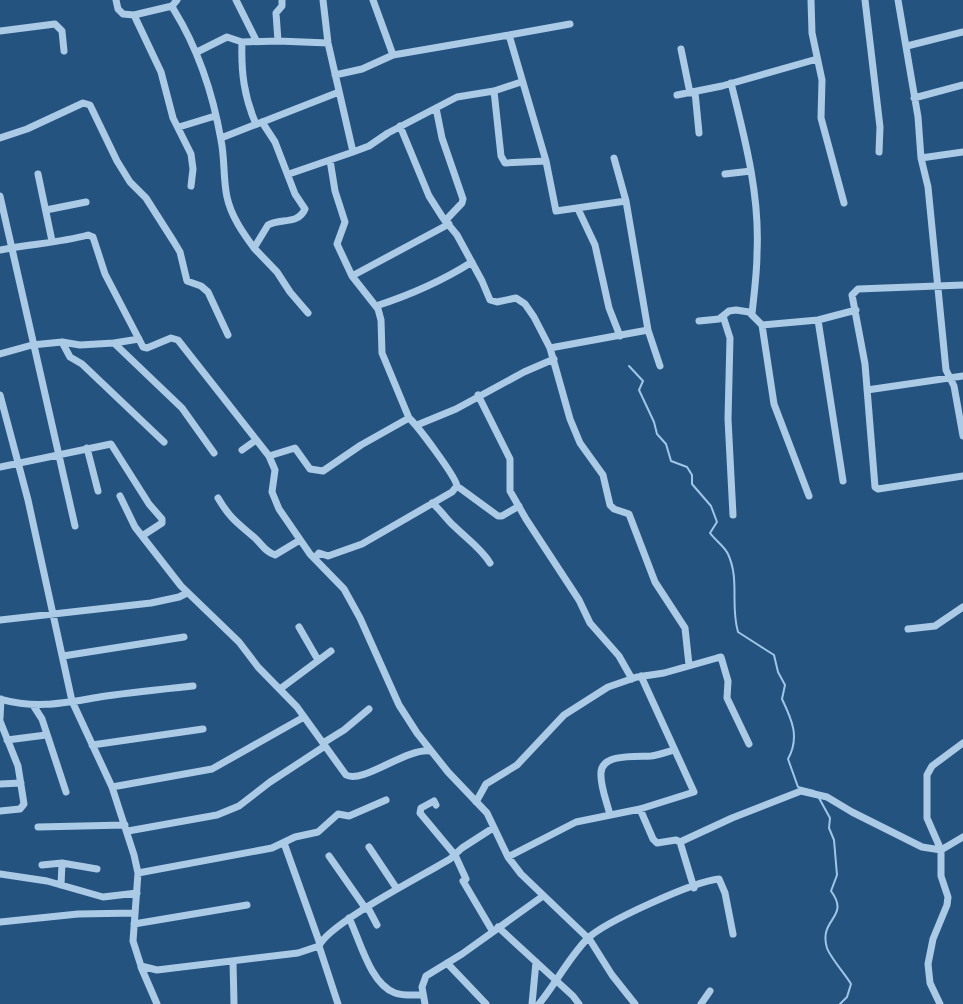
<svg xmlns="http://www.w3.org/2000/svg" width="963" height="1004" font-family="'Work Sans',sans-serif">
<rect width="100%" height="100%" fill="#25537f"/>
<g fill="none" stroke-linecap="round" stroke-linejoin="round">
<path stroke="#9fc6e7" stroke-width="2" d="M629,366L643,381L639,390L654,422L657,434L666,444L671,461L687,467L692,475V484L711,506L717,522L710,533C715,540 725,547 728,554C740,580 730,605 738,632L774,655L778,672L785,685L782,699C792,720 800,737 788,759L798,787L814,791
M819,798L830,818L829,828L834,840L837,875L831,891C851,918 818,918 827,948C830,957 845,974 851,984L847,997L840,1004"/>
<path stroke="#abcae6" stroke-width="7" d="M116,0L118,9L123,14L134,15L161,72L173,118L191,154L193,169L191,186
M177,0L172,6L174,10C198,49 213,94 221,140C225,159 223,179 227,197C231,216 243,233 254,248
M236,0L256,40
M323,0L328,43L353,152L369,146L388,133L457,97L494,91L521,82
M373,0L393,55
M811,0L812,33L822,80L821,118L844,203
M865,0L880,127L879,152
M898,0L918,117L921,158L928,187L946,370L954,386L963,436
M134,15L172,6
M0,31L55,24L62,31L64,51
M509,35L570,24
M278,41L276,13L282,6V0
M242,42C241,72 244,97 256,124
M907,46L963,32
M681,49L690,93
M197,52L227,37L242,42L278,41L328,43
M335,75L362,69L393,55L509,35L546,161L556,211L626,201
M731,83C745,139 760,195 757,253C757,273 754,294 752,314
M494,91L501,156L505,163L546,161
M695,92L699,133
M677,95L722,86L817,59
M914,98L963,85
M436,108L442,138L463,199L462,203L445,221
M262,122L275,142L295,194L305,209C298,225 281,218 268,225L254,248L277,272L290,292L308,313
M400,126L429,196L443,218L457,235L482,281L490,300L497,302L516,298L525,304L534,317L550,348L570,419L580,443L603,475L610,505L614,509L629,514L655,582L685,628L689,665
M179,127L215,116
M0,138L27,129L83,103L90,105L117,161L130,182L146,198L174,242L180,252L187,281L201,286L208,292L228,335
M221,138L339,92
M614,158L626,201L648,330L660,366
M921,158L963,152
M330,160L335,191L345,222L337,244L352,276
M38,174L52,241
M289,174L353,152
M725,174L751,171
M0,196L75,526
M578,209L595,245L609,308L620,336
M46,210L86,202
M0,250C29,244 59,243 88,235L93,237L105,274L143,347L147,348L171,338L178,340L269,456L275,470L272,492L279,509L310,554L344,589L360,618L399,705L417,733L448,772L487,813L508,857L521,874L590,940L612,975L635,1004
M963,285L858,289L852,295L865,364L875,487L878,489L963,476
M376,306C410,295 442,281 472,262
M723,316L730,338L728,419L733,515
M818,320L843,481
M699,321L719,319L729,311L736,310L749,312L762,325L818,320L856,310
M762,325L774,404L809,496
M62,342L70,357L82,364L164,442
M114,343L139,339
M550,348L648,330
M0,354L32,345L62,342L80,345L114,343L182,408L214,453
M867,390L963,376
M0,395L28,500L72,701L112,787L134,855L138,873L133,941L141,966L157,970L298,953L319,946C329,923 424,875 450,859L462,848L493,828
M478,395L510,459V491L526,519L579,600L590,623L619,656L632,679
M417,425L456,409L524,372L554,359
M87,448L98,491
M242,450L256,440
M269,456L295,448L310,469L323,471L361,445L409,418L382,353L381,320L378,309L352,276L449,224
M0,467L111,444L149,504L162,519V523L142,536
M457,486L498,516H502L519,506
M120,496L135,527L181,586L239,642L258,667L297,707L346,775C363,784 406,748 430,751
M218,498C231,520 238,523 256,539C263,546 266,552 275,555L300,540
M432,503C441,510 446,519 454,526C466,538 481,548 490,563
M315,558L319,553L328,556L362,544L452,492L457,486C456,477 417,425 409,418
M0,620L151,603L179,597L187,593
M299,627L318,660
M908,629L935,626L963,607
M63,656L184,637
M280,689L331,651
M0,699C40,710 67,702 106,696C135,692 164,689 193,686
M33,705L42,719L66,792
M0,718L1,699
M0,721L18,766L24,804L20,809L0,811
M7,740L46,735
M323,743L344,730L369,709
M92,745L203,729
M0,784L21,783
M112,787L212,769L304,717
M476,802L486,784L517,765L564,715L608,687L637,677L664,673L717,658L721,657L728,681L727,698L749,744
M436,805L434,801L421,808L420,813L455,855L466,879L463,881L493,932
M640,809L653,839L657,843L676,840L680,842L732,818L801,791L827,797L852,812L922,847L941,850L963,837
M610,815C607,802 600,786 601,773C601,753 638,757 651,756C659,755 667,752 674,750
M38,827L125,825
M128,831L217,815L239,806L270,782L325,746
M680,842L694,888
M284,843L320,944
M369,847L397,889
M329,856L366,909
M508,857L576,822L640,809L694,792L641,676
M42,865L62,863L97,869
M138,873L272,848L295,837L318,832L338,814L349,816L386,800
M0,874L47,881L103,897L137,893
M61,885L62,863
M368,908L377,925
M349,918C360,940 370,984 395,993C403,996 414,995 422,995
M0,922L78,914L135,913
M134,924L247,905
M498,927L573,996L579,1004
M319,946L338,1004
M233,961L234,1004
M447,963L486,1004
M141,967L157,1004
M425,1004L422,987L426,976L462,954L543,896
M532,1004L536,962
M539,1004C556,983 568,959 587,939C604,922 695,881 719,879L725,893L733,934
M701,1004L710,991
M940,1004L930,983L928,964L933,939L947,905L948,897L941,876V850L927,818V775L932,766L963,743"/>
</g>
</svg>
